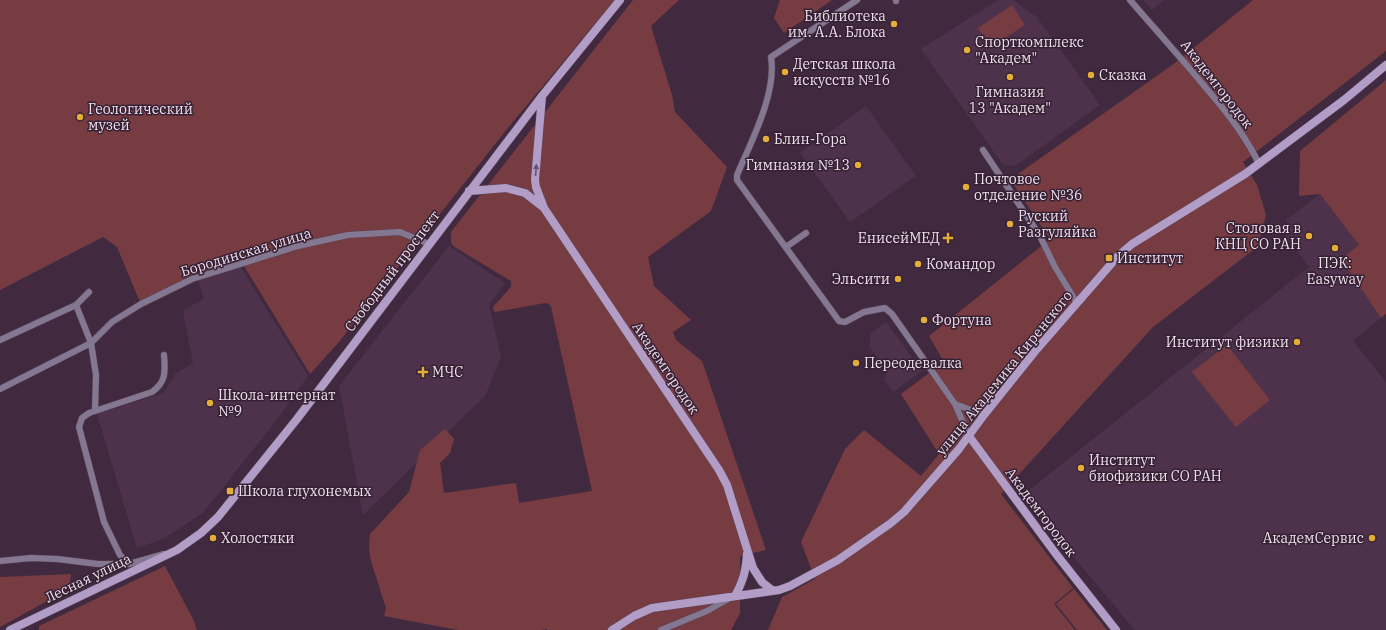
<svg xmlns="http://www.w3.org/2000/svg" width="1386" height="630" font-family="'IBM Plex Serif',serif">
<rect width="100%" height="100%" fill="#412a3f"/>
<path fill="#4e324c" d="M998,0H1013L1037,17L1100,105L1015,166L1003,165L921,49Z
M1143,0H1165L1152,10Z
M866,106L916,176L850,222L800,153Z
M1320,194L1359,245L1342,260L1381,318L1353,341L1386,382V630H1135L1022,496L1309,267L1286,237L1287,219Z
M449,246L505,283L489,305L501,357L485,396L363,515L339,386Z
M240,266L308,376L281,414L203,513L163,539L137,548L97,414L164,393L175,374L193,363L183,310L204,299L198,280Z
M886,322L922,371L893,392L884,380L887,371L869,346L871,333Z"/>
<path fill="#773c41" d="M0,0H615L507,129L339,342L310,374L241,261L186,278L140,302L117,247L103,237L0,290Z
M633,0H679L651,26L672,95L675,112L727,167L711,211L648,257L654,286L691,320L673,332L676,340L702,361L766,550L740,556V613L731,630H547V629L542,630H458L384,616L386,608L371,561L369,548L370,534L409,492L420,450L445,429L454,439L450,453L440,463L444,493L516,483L519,503L592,491L551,307L549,304L545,303L495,312L494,311L493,307L511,287V281L453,246L451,242V232Z
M780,0H832L784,33L774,18Z
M1253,0H1386V51L1243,162L1257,185L1266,215L1257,247L1153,327L1001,494L1073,588L1054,604L1075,630H768L782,597L815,579L801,542L845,449L864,430L921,476L939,454L901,394L944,362L929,336L1050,239L1012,182L1018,174L1175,63Z
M1012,5L1025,25L991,47L978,28Z
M1386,80V314L1381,318L1341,259L1359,245L1320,194L1299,196L1300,151Z
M1227,345L1270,400L1236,427L1192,372Z
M165,566L193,619L197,630H39V626Z
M71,574L69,589L0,627V577Z
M1074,589L1107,630H1077L1056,604Z"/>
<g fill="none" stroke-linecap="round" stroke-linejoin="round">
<g stroke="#5d475b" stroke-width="7">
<path id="street" d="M857,0L771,57C777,93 751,142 737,175V180L839,321L845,322L864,312L885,308L892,314L955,404L969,436
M896,0V1
M1130,0C1155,29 1181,58 1206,88C1226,111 1246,136 1259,164
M983,150L1040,236L1055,267L1077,303
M786,247L806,233
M76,305L91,343L96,375L95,411
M0,340L76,305L89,292
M0,389L91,343L112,322L141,304L192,279L298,246L348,235L400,232L429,244
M955,404L984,415
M0,561L31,558L57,559L98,564H129L164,554
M129,564L120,555L104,522L79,427L82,418L89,413L152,392C167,381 165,371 164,355
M661,630L707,611L730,598"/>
</g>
<g stroke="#5d475b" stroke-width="9">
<path id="secondary" d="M542,96L535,180L536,187L544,208L719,470L727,485L753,568L762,582L772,590
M469,191L506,188L525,193L543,207
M969,436L1056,554L1116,630
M735,596C743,581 746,571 747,554
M10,630L177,550L201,533L218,517L297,419L542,96L620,0
M612,630L634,616L652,608L779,590L790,586L838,560L891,523L904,512L959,449L984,415L1037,349L1118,256L1132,244L1245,174L1344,100L1386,65"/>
</g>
<use href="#street" stroke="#847791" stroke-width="6"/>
<use href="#secondary" stroke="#b29dc7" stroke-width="8"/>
</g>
<defs><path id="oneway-solid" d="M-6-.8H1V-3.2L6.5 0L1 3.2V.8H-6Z"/></defs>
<use fill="#68526f" href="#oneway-solid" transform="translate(536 170) rotate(-86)"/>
<g fill="#e3ae35" stroke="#362034" stroke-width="1.5">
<circle cx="894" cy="24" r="4"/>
<circle cx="967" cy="50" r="4"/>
<circle cx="785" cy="72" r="4"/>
<circle cx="1091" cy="75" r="4"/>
<circle cx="1010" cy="77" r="4"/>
<circle cx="80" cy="117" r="4"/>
<circle cx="766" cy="139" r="4"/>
<circle cx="858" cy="165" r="4"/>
<circle cx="966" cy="187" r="4"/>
<circle cx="1010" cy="224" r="4"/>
<circle cx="1309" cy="236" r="4"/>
<path d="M946 232h4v4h4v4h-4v4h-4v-4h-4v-4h4z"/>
<circle cx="1335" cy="248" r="4"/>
<rect x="1105" y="254" width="8" height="8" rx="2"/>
<circle cx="918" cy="264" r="4"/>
<circle cx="898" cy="279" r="4"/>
<circle cx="924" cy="320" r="4"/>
<circle cx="1297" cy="342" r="4"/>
<circle cx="856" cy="363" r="4"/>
<path d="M421 366h4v4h4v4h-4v4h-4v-4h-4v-4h4z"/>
<circle cx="210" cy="403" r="4"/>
<circle cx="1081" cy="468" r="4"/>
<rect x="226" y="487" width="8" height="8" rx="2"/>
<circle cx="213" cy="538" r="4"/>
<circle cx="1372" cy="538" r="4"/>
</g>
<g text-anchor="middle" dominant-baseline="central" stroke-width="3" stroke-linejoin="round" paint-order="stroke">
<g font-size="14" fill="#eddeeb" stroke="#362034" text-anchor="start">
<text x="886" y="16" text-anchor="end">Библиотека<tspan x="886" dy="16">им. А.А. Блока</tspan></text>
<text x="975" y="42">Спорткомплекс<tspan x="975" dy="16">"Академ"</tspan></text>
<text x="793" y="64">Детская школа<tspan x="793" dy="16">искусств №16</tspan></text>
<text x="1099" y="75">Сказка</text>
<text x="1010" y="92" text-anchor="middle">Гимназия<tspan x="1010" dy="16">13 "Академ"</tspan></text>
<text x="88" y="109">Геологический<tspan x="88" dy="16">музей</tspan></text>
<text x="774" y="139">Блин-Гора</text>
<text x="850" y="165" text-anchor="end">Гимназия №13</text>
<text x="974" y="179">Почтовое<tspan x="974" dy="16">отделение №36</tspan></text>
<text x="1018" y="216">Руский<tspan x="1018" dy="16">Разгуляйка</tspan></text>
<text x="1301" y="228" text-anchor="end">Столовая в<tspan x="1301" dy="16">КНЦ СО РАН</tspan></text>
<text x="940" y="238" text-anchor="end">ЕнисейМЕД</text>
<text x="1117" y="258">Институт</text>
<text x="1335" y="263" text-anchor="middle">ПЭК:<tspan x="1335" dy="16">Easyway</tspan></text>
<text x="926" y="264">Командор</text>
<text x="890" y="279" text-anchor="end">Эльсити</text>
<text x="932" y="320">Фортуна</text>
<text x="1289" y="342" text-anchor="end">Институт физики</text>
<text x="864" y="363">Переодевалка</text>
<text x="432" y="372">МЧС</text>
<text x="218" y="395">Школа-интернат<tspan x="218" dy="16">№9</tspan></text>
<text x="1089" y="460">Институт<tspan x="1089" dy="16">биофизики СО РАН</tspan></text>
<text x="238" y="491">Школа глухонемых</text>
<text x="221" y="538">Холостяки</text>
<text x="1364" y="538" text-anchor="end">АкадемСервис</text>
</g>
<g font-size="14" fill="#eddeeb" stroke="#362034">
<text transform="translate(1217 84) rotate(52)">Академгородок</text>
<text transform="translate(246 252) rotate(-17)">Бородинская улица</text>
<text transform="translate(392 271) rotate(-53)">Свободный проспект</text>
<text transform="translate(666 368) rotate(56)">Академгородок</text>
<text transform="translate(1004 373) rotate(-51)">улица Академика Киренского</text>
<text transform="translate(1041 512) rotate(53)">Академгородок</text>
<text transform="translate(88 578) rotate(-26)">Лесная улица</text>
</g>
</g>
</svg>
